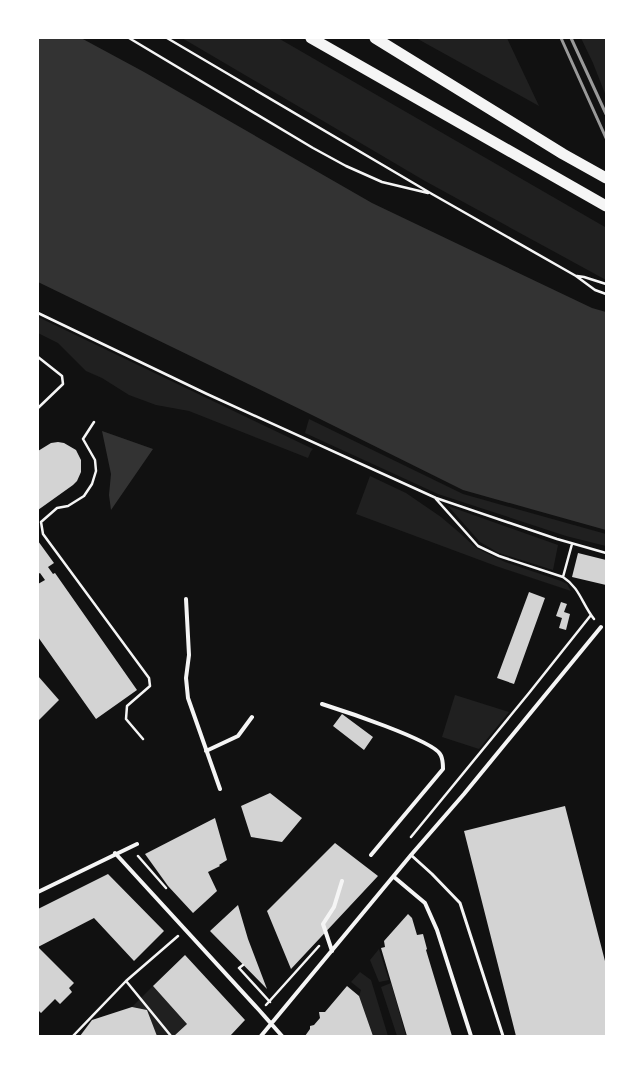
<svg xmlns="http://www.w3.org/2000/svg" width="644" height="1074" font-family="Barlow,sans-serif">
<rect width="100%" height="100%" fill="#111"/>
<path fill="#202020" d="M182,38H278L605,227L606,230V280L425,181Z
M416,38H507L539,106Z
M581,38H606V96L593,63Z
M38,317L313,449L311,451L308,458L189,411L156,405L129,395L102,378L86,371L58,343L38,333Z
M309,419L463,494L606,534V546L566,536L438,494L305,433Z
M370,476L406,493L441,517L461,534L476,548L505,562L561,581L567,584L571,591L496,566L356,514Z
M448,506L558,545L553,570L499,553L480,542Z
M455,695L509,712L479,749L442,737Z
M379,949L389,980L379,982L370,960Z
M360,972L371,980L388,1036H373L359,996L361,990L351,982Z
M391,983L406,1036H397L381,987Z
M153,986L187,1024L174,1036H157L147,1010L132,1007Z"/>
<path fill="#333" d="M38,38H81L144,72L372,203L592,308L606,312V530L463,490L310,414L38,282Z
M102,431L153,449L111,510L109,495L111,474Z"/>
<path fill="#d3d3d3" d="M58,442L64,443L76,450L81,460V472L77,481L73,485L38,510V451L51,443Z
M38,541L54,563L48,567L53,574L55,573L137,690L96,719L38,637V584L45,580L40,573L38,574Z
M578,553L606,560V585L572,577Z
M529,592L545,598L514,684L497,678Z
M561,602L567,604L564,612L570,614L566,630L559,628L562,618L556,616Z
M38,676L59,700L38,721Z
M342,714L373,737L364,750L333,726Z
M270,793L302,818L282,842L251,837L241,806Z
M565,806L606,965V1035L516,1036L464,831Z
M215,818L227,860L219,865L220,866L208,872L217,891L193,913L168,886L145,854Z
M335,843L378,876L291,969L267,911Z
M108,874L164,931L134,961L94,918L38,947L74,983L69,988L72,992L60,1004L55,999L41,1013L38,1010V909Z
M238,905L248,939L267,989L210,931Z
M408,914L412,918L417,935L423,934L427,949L426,950L452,1036H407L381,948L385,947L384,941Z
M185,955L245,1020L230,1036H174L187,1024L153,986Z
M347,986L359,996L373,1036H305L310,1029V1026L314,1025L320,1018L319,1012H325Z
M132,1007L147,1010L157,1036H80L92,1020Z"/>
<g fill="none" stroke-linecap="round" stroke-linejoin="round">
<path stroke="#f5f5f5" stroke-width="2.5" d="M129,38L313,148L346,166L382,182L428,193
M167,38L432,194L576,276L595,290L606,294
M577,276L584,277L606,284
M38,313L207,394L436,498L557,539L606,553
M38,357L62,376L63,384L38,408
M94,422L83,439L95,460L96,471L92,484L84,496L68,506L57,508L41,522L43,534L149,678L150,686L127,706L126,719L143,739
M436,499L478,546L499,556L563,577C580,588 582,604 594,619
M563,577L572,544
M411,837L529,693L591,615
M138,856L166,888
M243,965L239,968L270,1002
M126,981L171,1036
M266,1005L319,946
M73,1036L126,981L178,936"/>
<path stroke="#f5f5f5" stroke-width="3" d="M411,855L432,874L460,903L503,1036"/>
<path stroke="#f5f5f5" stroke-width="4" d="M186,599L189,655L186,678L188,698L220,789
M322,704C341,710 432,740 440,754C443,758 443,764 443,769L371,855
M206,751L238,736L252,717
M115,853L259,1010L282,1036
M394,877L425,903L437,930L471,1036
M38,892L137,844
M332,951L323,924L334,907L342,881
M261,1036L411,855L464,794L601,627"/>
<path stroke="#f5f5f5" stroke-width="11" d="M311,38L606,206
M375,38L563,154L606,178"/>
<path stroke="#9a9a9a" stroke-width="3" d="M561,38L606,138
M571,38L606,114"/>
</g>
<rect width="644" height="1074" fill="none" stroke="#ffffff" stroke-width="78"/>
</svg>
